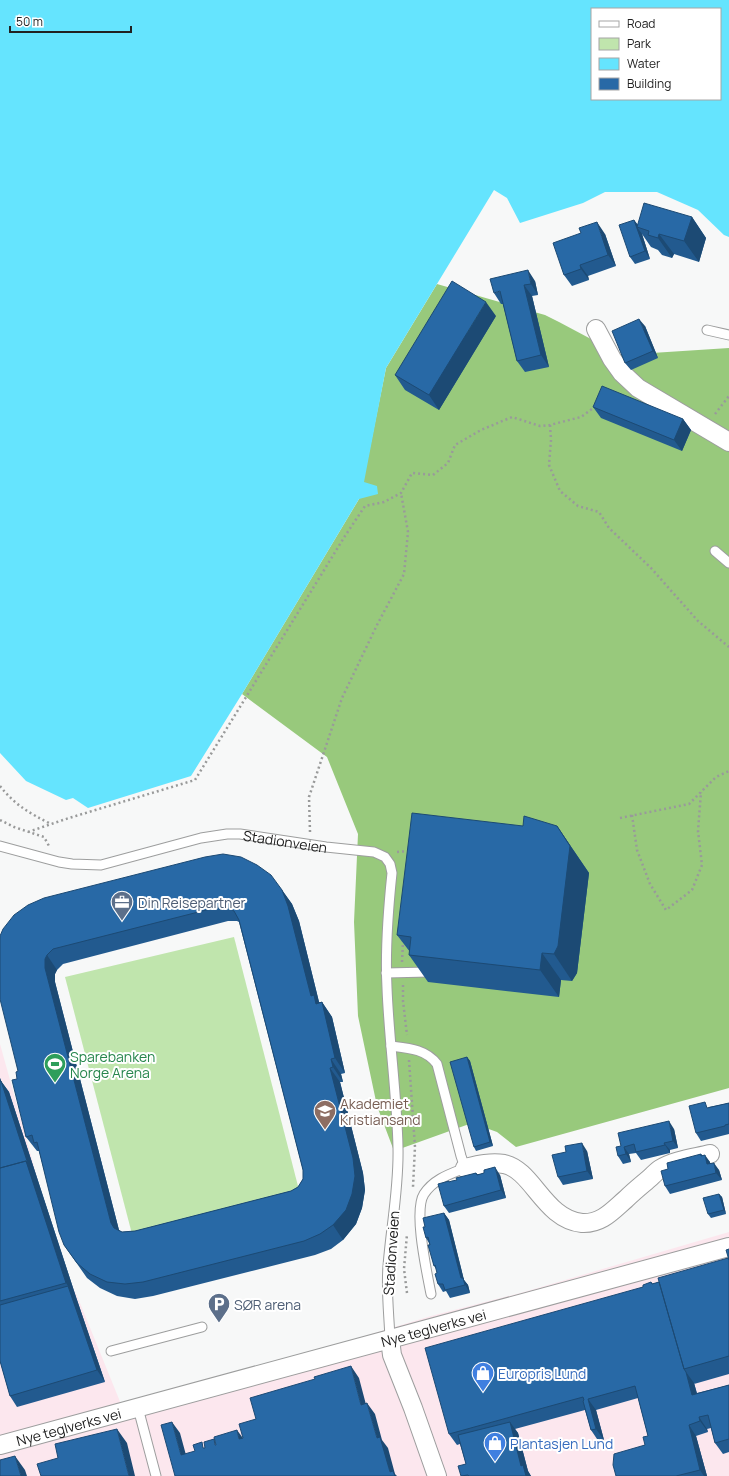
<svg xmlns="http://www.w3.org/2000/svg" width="729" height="1476" font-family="Manrope,sans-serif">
<rect width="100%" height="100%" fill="#f7f8f8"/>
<path fill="#fce7ee" d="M0,1044L60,1260L78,1298L123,1409L431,1316L524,1292L729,1232V1476H0Z"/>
<path fill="#c0e5ad" d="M234,937L299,1190L132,1234L65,977Z"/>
<path fill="#98c97c" d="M437,284L545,315L559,322L621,355L729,348V1088L516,1147L497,1132L472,1123L394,1151L377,1106L358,1016L354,922L358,834L327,757L242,694L359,499L363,482L386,368Z"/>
<path fill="#65e4fe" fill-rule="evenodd" d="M0,0H729V237L724,235L698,210L657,192H605L583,203L520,223L507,198L494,190L386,368L364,482L377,486L378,494L359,499L242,694L191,776L88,808L73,798L66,800L26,781L0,753ZM592,9H720V99H592Z"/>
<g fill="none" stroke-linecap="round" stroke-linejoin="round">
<g stroke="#9d9e9e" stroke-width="11">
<g id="lane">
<path d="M707,330L729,335"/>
<path d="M715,551L729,563"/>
<path id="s1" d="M0,846L59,862L72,864L101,865L201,838L227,834H240L326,847L374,852L385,857L390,864L392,873C388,911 385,950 387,988C389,1041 397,1095 398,1148C399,1188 391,1227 388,1266C386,1290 389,1314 390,1339"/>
<path d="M386,973L429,972"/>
<path d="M391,1046C408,1048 426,1049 437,1064L461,1156L465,1168C450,1174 434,1179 424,1194C413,1211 427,1273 431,1294"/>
<path d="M111,1351L202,1327"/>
<path d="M138,1408L156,1476"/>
</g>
</g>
<g stroke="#9d9e9e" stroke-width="20">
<g id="street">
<path d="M596,329L612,359L622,373L638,388L729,442"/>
<path d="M465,1168C478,1165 490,1162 504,1164C533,1170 544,1219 582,1223C602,1224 613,1210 626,1199C634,1191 643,1184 651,1177C654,1174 657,1171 660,1169C675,1160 694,1158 710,1154"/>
<path d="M390,1339L392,1355L413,1408L437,1476"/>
<path id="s2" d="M0,1445L729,1247"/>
</g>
</g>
<path stroke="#999a9a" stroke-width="2.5" stroke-dasharray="2 3" stroke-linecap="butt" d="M715,414L729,396
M550,425L551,440L549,465L560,491L578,506L599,512L609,528L651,568L698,621L729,647
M0,786C15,805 29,813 51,824
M632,815L637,850L650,884L666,910L692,890L702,865L698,831L701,792
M620,818L689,804L716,777L729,771
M0,820L14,827L44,837L49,846
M28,832L69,818L195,780L345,536L365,506L384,502L401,493L412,473L433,475L448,463L455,445L481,430L512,417L540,426L550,425L581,417L596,406
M310,832L309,797L342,698L377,625L404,574L408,532L401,493
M397,852L410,851
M402,962L403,941
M403,985V1001L407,1035
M409,1060L415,1147L413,1187
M407,1293L404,1269L407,1234"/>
<use href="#lane" stroke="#fff" stroke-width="9"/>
<use href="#street" stroke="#fff" stroke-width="18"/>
</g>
<path fill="#225a8f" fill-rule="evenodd" d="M692,217L706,238L699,262L674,254L672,258L662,255L658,250L651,247L642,234L650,259L635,264L630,257L634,220L638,225Z
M605,234L616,266L588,276L589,280L572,286L564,275Z
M535,281L538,295L532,296L549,367L525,372L517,361L503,304H501L494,293Z
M496,316L439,410L405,390L395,375Z
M645,326L658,358L631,370L625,363Z
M593,407L683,419L691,430L682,451L601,418Z
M523,826H557L589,873L577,973L572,981L561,980L559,997L428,982L409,955L410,952L397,935Z
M282,890L292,904L299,921L319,1002H322L332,1017L345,1073L341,1074L343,1082H340L363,1173L365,1190L362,1208L356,1224L343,1240L331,1249L315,1255L153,1296L135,1299L117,1296L100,1288L87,1278L64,1245L39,1151H37L26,1137L17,1079L18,1071L0,936ZM228,921H237L239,922L303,1170V1179L298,1187L291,1191L135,1231L122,1232L119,1230L55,982V974L57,970L63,964Z
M467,1057L470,1061L493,1146L476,1151L474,1147Z
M0,1078L1,1081L9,1092L76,1297L105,1382L17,1407L10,1396L0,1361Z
M729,1103V1134L701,1141L696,1133L709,1107Z
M674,1129L678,1148L670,1150V1153L641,1160L636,1153L629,1154L631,1162L623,1164L618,1156L621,1146Z
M587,1151L593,1179L563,1185L558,1177Z
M701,1154L710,1162V1164L719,1170L722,1180L670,1194L665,1186L668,1169Z
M476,1173L477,1174L500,1175L506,1198L449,1213L444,1206L457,1180Z
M719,1194L722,1197L726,1214L711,1218L708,1214Z
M444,1213L449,1220L464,1280L468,1285L470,1293L450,1298L446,1291L443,1292L438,1284L437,1273V1270L434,1266L429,1243L426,1238L425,1227Z
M729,1249V1374L694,1384V1383L697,1393L729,1385V1452L723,1454L715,1443L711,1428L707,1429L708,1432L696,1436L707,1476H616L645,1445L648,1436L638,1398L596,1410L604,1440L599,1442L591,1430L585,1410L515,1429L518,1433L528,1471L531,1476H461L466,1464L460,1444L457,1445L449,1434L643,1287L651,1282L653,1284L728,1258Z"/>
<path fill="#1c4a74" d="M692,217L706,238L699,262L684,241Z
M634,220L640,228L637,227L642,234L650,259L645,251Z
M597,222L605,234L616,266L608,255Z
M659,234L674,254L672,258L658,238Z
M580,265L588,276L589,280L581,269Z
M528,270L535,281L538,295L531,284Z
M524,285L532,296L549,367L541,355Z
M486,302L496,316L439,410L429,395Z
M639,319L645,326L658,358L653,351Z
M683,419L691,430L682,451L674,440Z
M557,826L589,873L577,973L572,981L554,954Z
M282,890L292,904L299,921L319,1002L323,1008L322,1002L332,1017L345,1073L335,1058L311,996Z
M542,953L561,980L559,997L540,970Z
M47,955L57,970L55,974V982L121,1238L111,1223L45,968V959Z
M467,1057L470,1061L493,1146L490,1142Z
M331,1059L341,1074L343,1082L333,1067Z
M330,1068L340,1082L363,1173L365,1190L362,1208L356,1224L343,1240L333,1225Z
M0,1078L2,1083L1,1081L9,1092L76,1297L66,1283L0,1085Z
M669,1121L674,1129L678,1148L673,1141Z
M582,1143L587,1151L593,1179L587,1171Z
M664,1143L670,1150V1153L665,1145Z
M624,1147L629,1154L631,1162L626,1154Z
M705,1155L710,1162L712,1172L707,1164Z
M714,1163L719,1170L722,1180L716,1173Z
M495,1167L500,1175L506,1198L501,1190Z
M719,1194L722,1197L726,1214L724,1210Z
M444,1213L449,1220L464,1280L468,1285L470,1293L461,1278Z
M68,1286L76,1297L105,1382L97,1370Z
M351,1366L359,1378L369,1416L361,1405Z
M686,1372L694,1383L700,1406L692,1395Z
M588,1399L596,1410L604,1440L596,1429Z
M367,1403L375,1414L382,1440L388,1448L395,1474L397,1476H393L390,1472L377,1438Z
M699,1417L707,1429L708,1432L700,1421Z
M172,1422L180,1433L189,1466L181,1455Z
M510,1422L518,1433L528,1471L531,1476H526L521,1466Z
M689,1425L696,1436L707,1476H704L700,1470Z
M117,1429L127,1443L135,1476H129Z
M237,1430L245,1441L239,1439Z
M15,1456L25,1470L27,1476H21Z"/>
<path fill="#2869a6" stroke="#1c4a74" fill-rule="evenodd" d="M644,203L692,217L684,241L659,234L658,238L648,235L649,231L637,227Z
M634,220L645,251L630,257L619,225Z
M597,222L608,255L580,265L581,269L564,275L553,243L581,233L579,228Z
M528,270L531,284L524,285L541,355L517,361L500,291L494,293L490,279Z
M452,281L486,302L429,395L395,375Z
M639,319L653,351L625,363L612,331Z
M602,386L683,419L674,440L593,407Z
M412,813L523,826L524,816L557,826L570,846L558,946L554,954L542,953L540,970L409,955L411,937L397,935Z
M223,854L241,857L257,865L271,875L282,890L288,906L311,996L314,995L316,1004L322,1002L335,1058L331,1059L333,1067L330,1068L353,1158L355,1176L352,1194L346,1210L333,1225L320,1234L304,1241L143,1282L125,1284L107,1282L90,1274L77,1263L64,1245L59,1232L37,1142L34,1143L32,1135L26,1137L12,1080L17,1079L16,1072L18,1071L0,999V936L3,929L14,915L28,905L44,898L205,857ZM218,907H227L234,911L239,920L303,1170V1179L298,1187L291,1191L135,1231L122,1232L114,1228L111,1223L45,968V959L47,955L53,949Z
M467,1057L490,1142L474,1147L450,1062Z
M0,1081H1L28,1164L26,1161L0,1168Z
M705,1102L707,1108L729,1103V1124L725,1125V1126L696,1133L689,1106Z
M669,1121L673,1141L664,1143L665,1145L636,1152L634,1144L624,1147L626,1154L618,1156L616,1147L621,1146L618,1133Z
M582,1143L587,1171L558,1177L552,1155L566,1152L565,1146Z
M701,1154V1156L705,1155L707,1164L714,1163L716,1173L665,1186L661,1171L668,1169L667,1163Z
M26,1161L66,1283L0,1301V1168Z
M495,1167L501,1190L444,1206L438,1184L449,1181V1182L452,1181L457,1180L456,1178L476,1173L477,1175L484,1173V1170Z
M719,1194L724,1210L708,1214L703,1198Z
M444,1213L461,1278H463L465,1285L445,1290L443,1284H438L435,1274L437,1273L435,1265L434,1266L428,1245H430L428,1237L426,1238L423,1227H425L423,1218Z
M729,1249V1260L726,1250Z
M728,1258L729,1260V1356L684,1369L658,1278Z
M651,1282L652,1284L659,1282L684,1369L686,1372L692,1395L729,1385V1439L715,1443L708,1415L699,1417L700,1421L689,1425L700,1470L676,1476H616L613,1465L614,1454L645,1445L643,1437L648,1436L635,1386L588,1399L596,1429L591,1430L583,1401L584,1400L583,1397L449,1434L425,1348L643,1287V1285Z
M68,1286L97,1370L10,1396L0,1361V1305Z
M351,1366L361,1405L367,1403L377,1438L380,1437L390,1472L393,1471L395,1476H175L161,1425L172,1422L181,1455L195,1451L193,1445L202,1442L203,1448H205L204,1442L214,1439L215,1445H216L214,1437L237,1430L239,1439L243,1438L239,1424L256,1419L250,1398L315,1379L314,1377Z
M510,1422L521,1466L523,1465L526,1476H469L468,1475L461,1476L458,1466L466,1464L458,1435Z
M117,1429L129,1476H41L37,1464L58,1458L55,1444Z
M15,1456L21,1476H0V1460Z"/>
<defs>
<g id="office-pin" transform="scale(1.15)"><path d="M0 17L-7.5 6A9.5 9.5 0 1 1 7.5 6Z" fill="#5c6f8a" stroke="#fff"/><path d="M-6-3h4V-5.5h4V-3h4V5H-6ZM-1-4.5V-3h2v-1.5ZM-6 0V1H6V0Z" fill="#fff"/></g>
<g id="stadium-pin" transform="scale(1.15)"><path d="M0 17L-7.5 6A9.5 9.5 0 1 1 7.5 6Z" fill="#2e9e5b" stroke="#fff"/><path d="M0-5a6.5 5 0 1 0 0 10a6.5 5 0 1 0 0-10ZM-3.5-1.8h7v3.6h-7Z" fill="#fff"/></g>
<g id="school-pin" transform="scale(1.15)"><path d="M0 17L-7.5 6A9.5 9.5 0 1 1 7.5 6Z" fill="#8d6e63" stroke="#fff"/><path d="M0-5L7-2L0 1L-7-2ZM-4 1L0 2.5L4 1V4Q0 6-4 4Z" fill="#fff"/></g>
<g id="parking-pin" transform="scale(1.15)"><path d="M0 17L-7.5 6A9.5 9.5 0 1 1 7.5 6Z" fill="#5c6f8a" stroke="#fff"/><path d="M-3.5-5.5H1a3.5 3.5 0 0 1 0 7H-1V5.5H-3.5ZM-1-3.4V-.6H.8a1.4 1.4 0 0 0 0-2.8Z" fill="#fff"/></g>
<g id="shop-pin" transform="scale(1.15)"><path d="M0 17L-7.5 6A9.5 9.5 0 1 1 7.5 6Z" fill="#3f7fe0" stroke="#fff"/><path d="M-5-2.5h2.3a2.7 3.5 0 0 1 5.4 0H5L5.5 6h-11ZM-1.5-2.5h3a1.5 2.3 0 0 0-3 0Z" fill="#fff"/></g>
</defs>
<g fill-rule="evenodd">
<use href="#office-pin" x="122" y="902"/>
<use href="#stadium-pin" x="55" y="1064"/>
<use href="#school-pin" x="325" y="1111"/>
<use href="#parking-pin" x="219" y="1304"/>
<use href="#shop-pin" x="483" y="1373"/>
<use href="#shop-pin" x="495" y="1443"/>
</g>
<g text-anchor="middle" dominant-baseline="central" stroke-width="4" stroke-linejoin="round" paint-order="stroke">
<g font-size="14" fill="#212121" stroke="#fff">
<text stroke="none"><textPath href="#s1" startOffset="292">Stadionveien</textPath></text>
<text transform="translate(391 1253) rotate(-86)">Stadionveien</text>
<text stroke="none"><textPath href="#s2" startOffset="449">Nye teglverks vei</textPath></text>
<text stroke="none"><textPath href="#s2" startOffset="71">Nye teglverks vei</textPath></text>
</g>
<g font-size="14" fill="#4e5e75" stroke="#fff" text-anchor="start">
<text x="138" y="902">Din Reisepartner</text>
<text x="234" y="1304">SØR arena</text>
</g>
<g font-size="14" fill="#27864d" stroke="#fff" text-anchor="start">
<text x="70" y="1056">Sparebanken<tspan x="70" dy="16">Norge Arena</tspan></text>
</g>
<g font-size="14" fill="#785e54" stroke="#fff" text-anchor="start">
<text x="340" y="1103">Akademiet<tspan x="340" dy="16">Kristiansand</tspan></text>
</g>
<g font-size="14" fill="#366cbe" stroke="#fff" text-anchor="start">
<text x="498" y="1373">Europris Lund</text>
<text x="510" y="1443">Plantasjen Lund</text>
</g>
</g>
<rect x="591" y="8" width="130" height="92" fill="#ffffff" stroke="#a6a6a6"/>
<rect x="599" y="21" width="20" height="6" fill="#ffffff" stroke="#a6a6a6"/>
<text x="627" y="28" font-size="12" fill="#212121">Road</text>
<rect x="599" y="38" width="20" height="12" fill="#c0e5ad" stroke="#a6a6a6"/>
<text x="627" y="48" font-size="12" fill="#212121">Park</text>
<rect x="599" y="58" width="20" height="12" fill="#65e4fe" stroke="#a6a6a6"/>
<text x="627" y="68" font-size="12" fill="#212121">Water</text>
<rect x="599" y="78" width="20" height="12" fill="#2869a6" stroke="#a6a6a6"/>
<text x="627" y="88" font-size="12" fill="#212121">Building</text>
<path d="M10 26v6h121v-6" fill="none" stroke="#212121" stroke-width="2"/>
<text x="16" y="26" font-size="12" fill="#212121" stroke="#ffffff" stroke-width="3" paint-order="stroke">50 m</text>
</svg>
